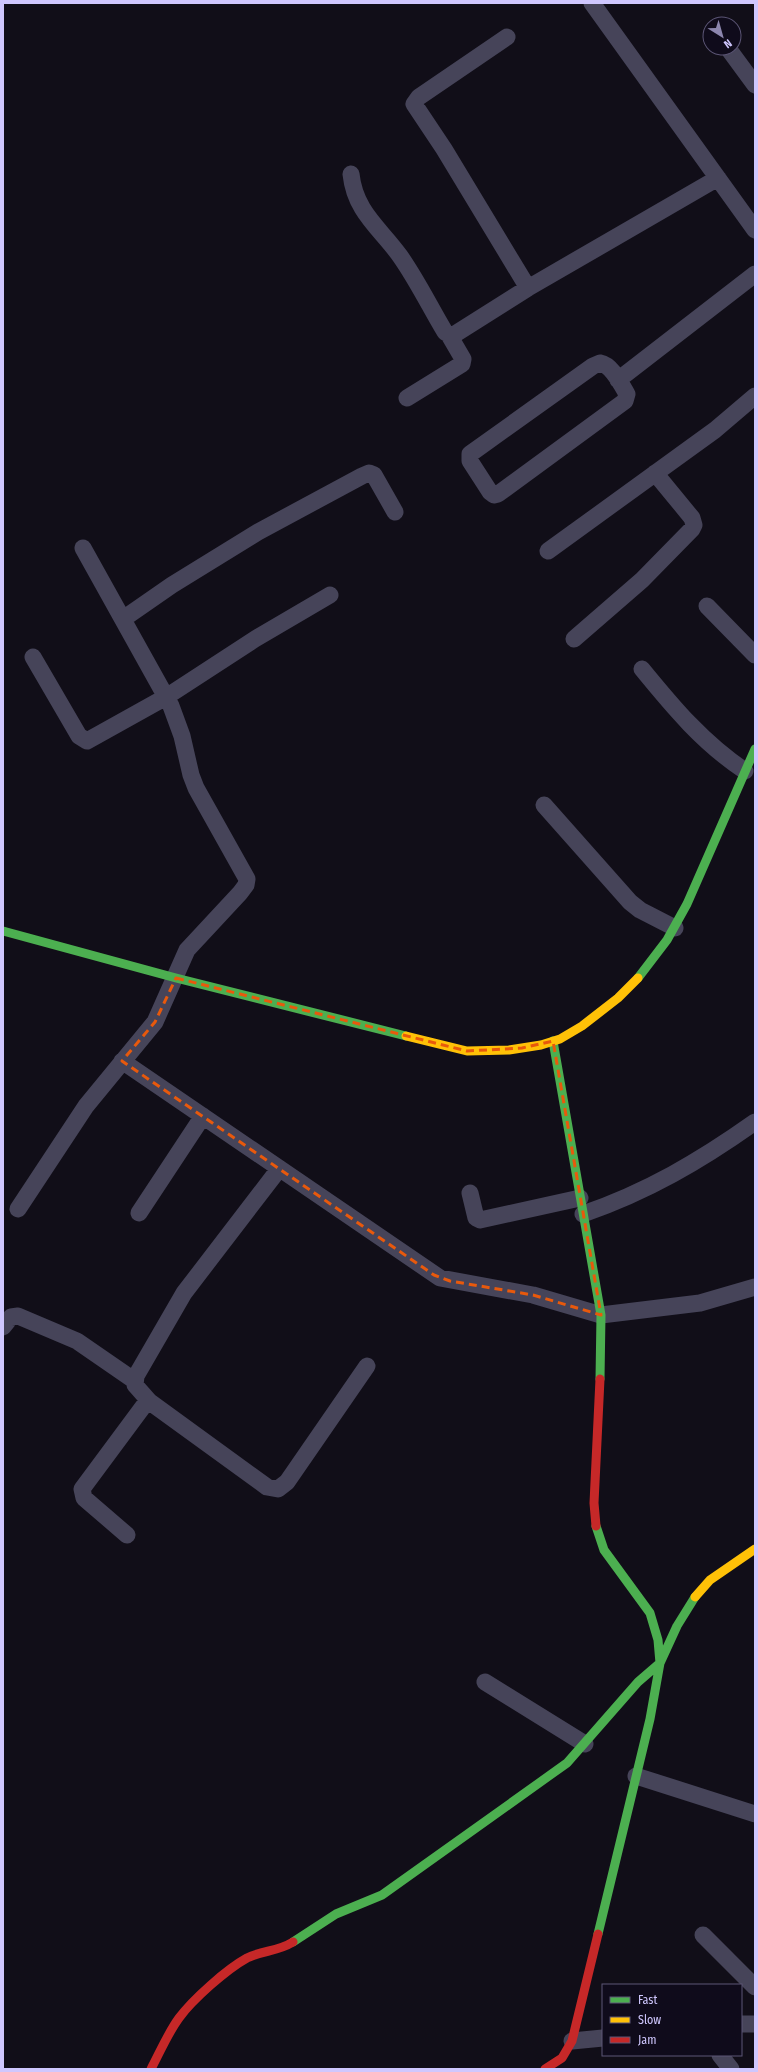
<svg xmlns="http://www.w3.org/2000/svg" width="758" height="2072" font-family="'Fira Sans Condensed',sans-serif">
<rect width="100%" height="100%" fill="#110e18"/>
<g fill="none" stroke-linecap="round" stroke-linejoin="round">
<path stroke="#464459" stroke-width="17" d="M592,3L755,230
M507,37L419,97L414,104L444,149L528,288
M730,51L755,85
M351,174C355,212 380,228 400,256C417,280 430,307 445,332L452,336L528,288L718,178
M600,363C612,365 621,384 627,394L625,401L498,494L494,495L490,492L470,461V454L593,366Z
M618,380L755,274
M407,398L462,364L463,359L449,335
M548,551L715,430L755,396
M707,606L755,655
M123,619L172,585L258,532L362,476L369,473L374,475L395,512
M574,639L642,580L692,529L694,525L692,518L655,473
M33,657L79,736L87,741L166,697L255,639L330,595
M642,669C673,707 703,743 745,771
M544,805L630,902L640,910L675,928
M122,1061L440,1278L533,1295L601,1315L700,1303L755,1287
M279,1169L184,1293L136,1376L135,1385L150,1402L267,1487L278,1489L287,1482L367,1366
M470,1193L476,1218L480,1220L580,1198
M18,1209L86,1106L155,1022L187,950L240,893L246,885L247,879L196,788L191,775L182,736L171,706L83,548
M139,1213L203,1116
M583,1214C647,1192 700,1161 755,1122
M3,1327L11,1317L18,1316L77,1341L135,1381
M127,1535L84,1498L82,1489L148,1400
M485,1682L585,1744
M636,1776L755,1814
M703,1935L755,1987
M741,2024H755
M572,2041L603,2038
M720,2055L731,2069"/>
<path stroke="#4caf50" stroke-width="9" d="M3,931L176,978L406,1036
M638,978L667,940L687,904L755,749
M553,1041L601,1315L600,1379
M596,1526L604,1550L650,1613L658,1640L660,1663L650,1719L598,1934
M293,1942L336,1914L382,1895L567,1763L638,1682L660,1663L677,1626L695,1597"/>
<path stroke="#ffc107" stroke-width="9" d="M406,1036L467,1051L509,1050L541,1045L560,1039L582,1026L618,998L638,978
M695,1597L710,1580L755,1549"/>
<path stroke="#c62828" stroke-width="9" d="M596,1526L594,1503L600,1379
M151,2069C160,2052 168,2033 179,2018C193,1999 227,1969 247,1958C263,1950 277,1952 293,1942
M545,2069L562,2058L572,2041L598,1934"/>
</g>
<path fill="none" stroke="#e8590c" stroke-width="3" stroke-dasharray="8 5" stroke-linejoin="round" d="M176,978L467,1051L522,1048L553,1041L601,1315L533,1295L450,1281L434,1275L122,1061L155,1022Z"/>
<rect width="758" height="2072" fill="none" stroke="#cfc7fe" stroke-width="8"/>
<rect x="602" y="1984" width="140" height="72" fill="#0f0b1b" stroke="#5c5676"/>
<rect x="610" y="1997" width="20" height="6" fill="#4caf50" stroke="#5c5676"/>
<text x="638" y="2004" font-size="12" fill="#cfc7fe">Fast</text>
<rect x="610" y="2017" width="20" height="6" fill="#ffc107" stroke="#5c5676"/>
<text x="638" y="2024" font-size="12" fill="#cfc7fe">Slow</text>
<rect x="610" y="2037" width="20" height="6" fill="#c62828" stroke="#5c5676"/>
<text x="638" y="2044" font-size="12" fill="#cfc7fe">Jam</text>
<g transform="translate(722 36) rotate(143)"><circle r="19" fill="#0f0b1b" stroke="#5c5676"/>
<path d="M0-3L7 15L0 10L-7 15Z" fill="#8c86ae"/>
<text y="-6" font-size="11" font-weight="bold" text-anchor="middle" fill="#cfc7fe">N</text>
</g>
</svg>
